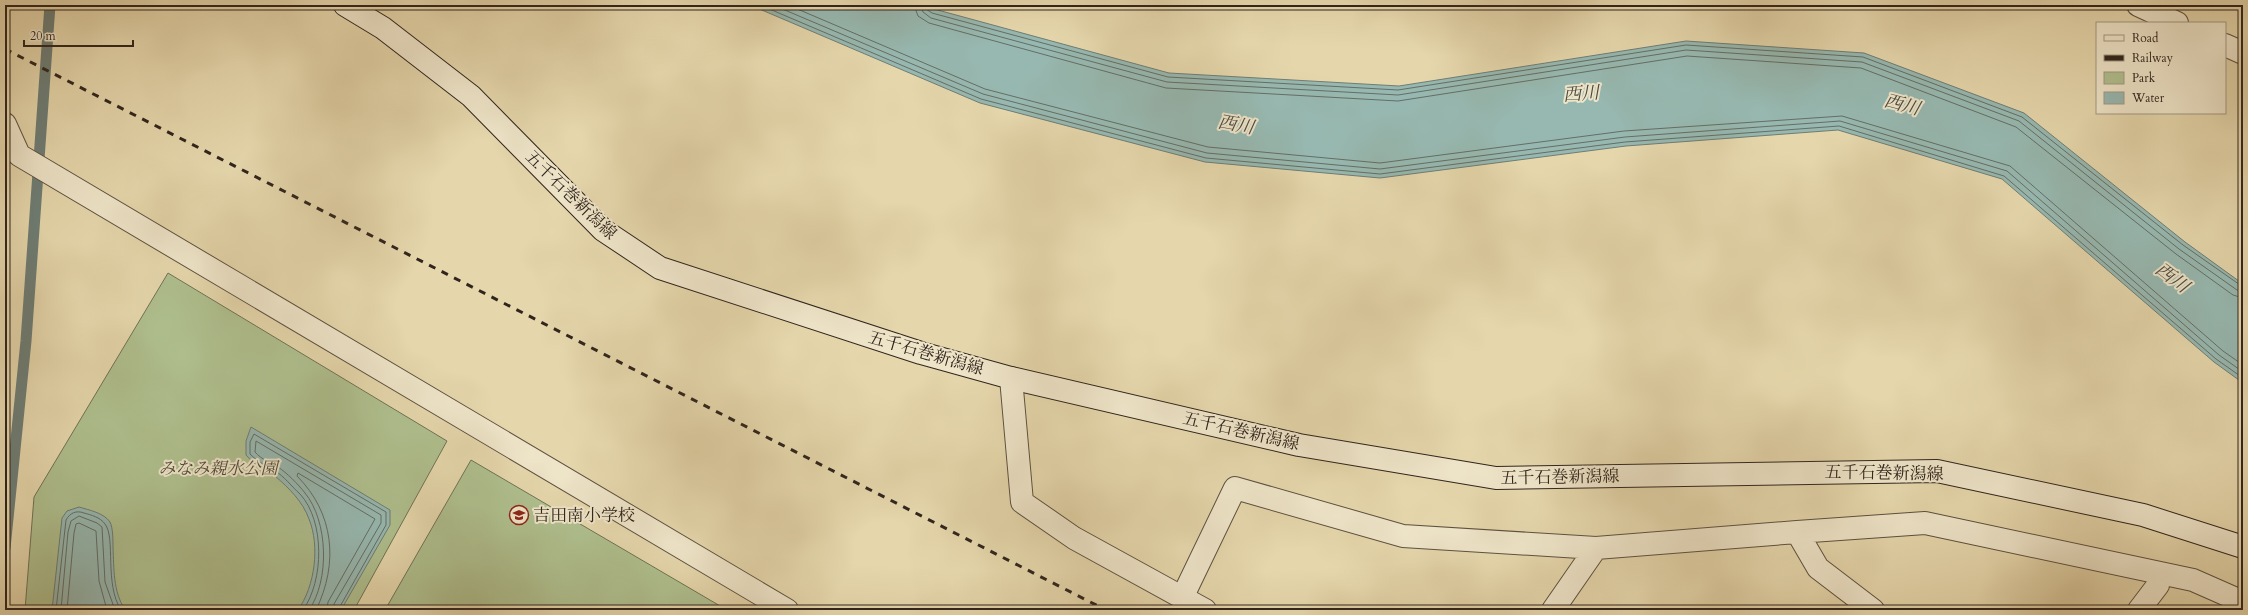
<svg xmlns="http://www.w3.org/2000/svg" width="2248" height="615" font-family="Cardo,'Noto Serif JP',serif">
<rect width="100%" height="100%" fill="#e5d6ab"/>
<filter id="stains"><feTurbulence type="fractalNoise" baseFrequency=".005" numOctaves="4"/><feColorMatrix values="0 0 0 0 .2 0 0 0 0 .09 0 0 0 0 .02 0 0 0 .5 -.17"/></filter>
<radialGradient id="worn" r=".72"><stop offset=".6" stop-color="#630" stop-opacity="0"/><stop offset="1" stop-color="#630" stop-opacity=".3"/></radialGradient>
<path fill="#afbf8e" stroke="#707256" d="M168,273L447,441L354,610H25L34,497Z
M471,460L727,610H385Z"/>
<path fill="#97b8b0" stroke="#6e7d75" d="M750,5H926L934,9L1169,73L1399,86L1686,41L1864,53L2024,113L2185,242L2243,284V383L2214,362L2002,179L1838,130L1626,146L1380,178L1205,162L980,103Z
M251,427L390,510V525L341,610H298C315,586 320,546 309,519C303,502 289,488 275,476C264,467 257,468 246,455V441Z
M79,507C89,510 104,513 110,522C113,528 113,540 113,547C114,569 113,591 125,610H52L62,518L67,511Z"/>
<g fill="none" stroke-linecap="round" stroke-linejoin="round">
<path stroke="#646e66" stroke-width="1" d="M760,5L981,99L1206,158L1380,174L1625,142L1839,126L2004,176L2216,359L2243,378
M773,5L983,94L1207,153L1380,169L1625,137L1840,121L2007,171L2219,355L2243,372
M788,5L985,89L1208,147L1380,163L1624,131L1842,116L2010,166L2223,351L2243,365
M914,5L918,16L929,23L1166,88L1398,101L1687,56L1861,68L2016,127L2176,254L2233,295L2243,298
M920,5L923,12L931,18L1167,82L1398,95L1686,50L1862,62L2019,121L2179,249L2237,290L2243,292
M925,5L926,9L932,13L1168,77L1398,90L1686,45L1863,57L2022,117L2183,245L2243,287
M56,610L66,520C70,513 76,510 84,513C91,515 100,517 105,524C116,538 104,584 121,610
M61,610L68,532L71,521L79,516L97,523L102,527L105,582L115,610
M67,610L74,533L76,524L79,523L96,531L99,581L107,610
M303,610C324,581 325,521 300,494C292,487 284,476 275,471C265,465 258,462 250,454V442L254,434L386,512V525L338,610
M309,610C330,580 328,521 305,493C298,484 287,473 278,467C270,462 262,460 255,452L256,441L381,515V523L334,604L333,610
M316,610C339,563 334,513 297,476L298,473L375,519L328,602L327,610"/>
<path stroke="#6e7d75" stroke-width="11" d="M5,548L26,341L50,5"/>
<g stroke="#5d5140" stroke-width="24">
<path id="minor" d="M5,124L19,155L787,610
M1797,532L1925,523L2193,580L2243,602
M1182,598L1235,488L1403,536L1596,548
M1553,610L1596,548L1797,532L1818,568L1873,610
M2139,610L2158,585"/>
</g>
<g stroke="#5d5140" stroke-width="24">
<path id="tertiary" d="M2138,5L2177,23
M2225,45L2243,53
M1011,378L1022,502L1074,538L1205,610"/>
</g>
<g stroke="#30251d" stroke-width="24">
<path id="secondary" d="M345,5L383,28L471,96L603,230L660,268L921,353L1011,378L1299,445L1496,478L1937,471L2143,515L2243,547"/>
</g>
<use href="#minor" stroke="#eee4c8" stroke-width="22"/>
<use href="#tertiary" stroke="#eee4c8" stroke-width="22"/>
<use href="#secondary" stroke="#eee4c8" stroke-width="22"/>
<path stroke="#30251d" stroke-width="3" stroke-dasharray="7 7" stroke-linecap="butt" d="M5,49L1106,610"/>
</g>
<defs>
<g id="school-ring" transform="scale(1)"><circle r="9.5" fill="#eee4c8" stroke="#8f2418" stroke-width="1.5"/><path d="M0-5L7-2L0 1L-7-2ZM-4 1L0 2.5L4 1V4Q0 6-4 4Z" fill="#8f2418"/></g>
</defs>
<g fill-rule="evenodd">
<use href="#school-ring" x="519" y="515"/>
</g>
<g text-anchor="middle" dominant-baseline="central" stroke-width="4" stroke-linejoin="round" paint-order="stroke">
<g font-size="17" fill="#30251d" stroke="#eee4c8">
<text transform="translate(571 195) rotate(44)">五千石巻新潟線</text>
<text transform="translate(926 353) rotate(16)">五千石巻新潟線</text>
<text transform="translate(1241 431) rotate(13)">五千石巻新潟線</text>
<text transform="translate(1884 473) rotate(1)">五千石巻新潟線</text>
<text transform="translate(1560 477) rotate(-1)">五千石巻新潟線</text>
</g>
<g font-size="17" font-style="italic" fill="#504c39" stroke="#eee4c8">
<text x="218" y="468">みなみ親水公園</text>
</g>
<g font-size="17" fill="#30251d" stroke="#eee4c8" text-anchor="start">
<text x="533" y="515">吉田南小学校</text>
</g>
<g font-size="18" font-style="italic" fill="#4a4a42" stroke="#eee4c8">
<text transform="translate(1581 94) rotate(-4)">西川</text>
<text transform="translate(1902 105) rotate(15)">西川</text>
<text transform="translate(1236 125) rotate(10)">西川</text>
<text transform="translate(2172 278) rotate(37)">西川</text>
</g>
</g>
<rect width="2248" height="615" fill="none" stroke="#e5d6ab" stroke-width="20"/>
<rect x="6" y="6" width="2236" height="603" fill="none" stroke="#30251d" stroke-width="2"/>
<rect x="10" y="10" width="2228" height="595" fill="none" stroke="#30251d"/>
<rect x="2096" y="22" width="130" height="92" fill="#eee4c8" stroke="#a29884"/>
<rect x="2104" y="35" width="20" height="6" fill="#eee4c8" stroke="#a29884"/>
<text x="2132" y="42" font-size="12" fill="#30251d">Road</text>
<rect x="2104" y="55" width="20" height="6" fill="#30251d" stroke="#a29884"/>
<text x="2132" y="62" font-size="12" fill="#30251d">Railway</text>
<rect x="2104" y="72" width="20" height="12" fill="#afbf8e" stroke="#a29884"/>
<text x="2132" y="82" font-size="12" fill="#30251d">Park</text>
<rect x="2104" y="92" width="20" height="12" fill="#97b8b0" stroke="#a29884"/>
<text x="2132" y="102" font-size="12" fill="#30251d">Water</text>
<path d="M24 40v6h109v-6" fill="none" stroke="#30251d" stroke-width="2"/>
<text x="30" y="40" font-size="12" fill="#30251d" stroke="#eee4c8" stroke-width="3" paint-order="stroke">20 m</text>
<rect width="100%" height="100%" filter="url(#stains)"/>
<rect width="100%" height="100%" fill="url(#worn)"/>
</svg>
